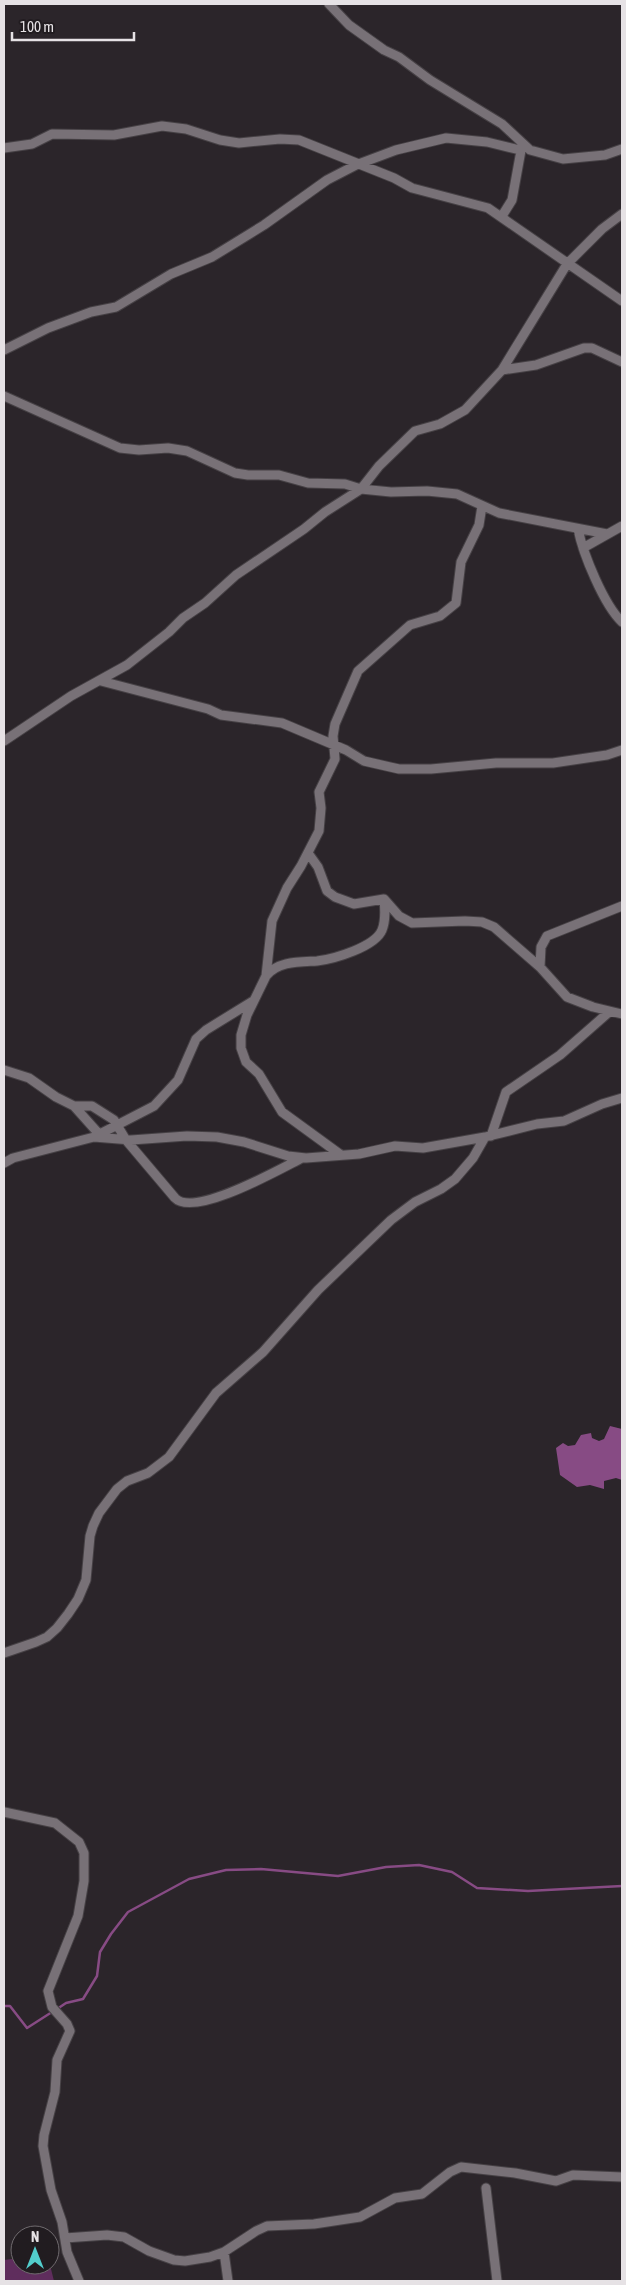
<svg xmlns="http://www.w3.org/2000/svg" width="626" height="2285" font-family="'Asap Condensed',sans-serif">
<rect width="100%" height="100%" fill="#2b252a"/>
<path fill="#5f2d5d" d="M20,2258V2265H50L54,2281H4V2260Z"/>
<path fill="#874b84" d="M610,1426L622,1429V1480L616,1478L604,1481V1489L590,1485L577,1487L560,1475L556,1448L563,1443L568,1446L575,1445L581,1435L591,1433L592,1438L599,1441L604,1439Z"/>
<g fill="none" stroke-linecap="round" stroke-linejoin="round">
<path stroke="#874b84" stroke-width="2.5" d="M4,2006H10L27,2028L52,2012
M57,2009L66,2003L83,1999L97,1976L100,1952L111,1934L128,1912L189,1879L226,1870L261,1869L338,1876L386,1867L419,1865L452,1872L477,1888L528,1891L622,1886"/>
<g stroke="#464145" stroke-width="11">
<path id="street" d="M329,4L349,25L384,50L399,57L430,80L502,124L530,150L563,159L605,155L622,149
M4,148L32,144L52,134L114,135L162,126L186,129L220,140L239,143L280,139L299,140L394,178L412,188L488,208L622,301
M502,216L512,200L522,145
M4,350L48,328L91,312L116,307L171,274L212,257L264,225L327,180L356,165L396,150L446,138L487,142L520,150
M502,370L536,365L584,348H592L622,362
M4,396L120,448L139,450L168,448L187,451L235,473L248,475H279L308,483L345,484L361,489L391,492L427,491L457,494L499,513L607,534
M578,529C583,554 604,605 622,622
M583,548L622,526
M101,681L208,709L221,715L282,723L346,750L364,761L399,769H431L496,763H553L607,755L622,750
M4,741L71,696L127,665L169,632L183,618L205,603L236,575L304,529L325,512L361,489L379,466L415,431L440,424L465,410L502,370L567,264L602,229L622,214
M308,853L318,867L327,891L335,897L354,904L384,899L399,916L412,923L465,921L482,922L494,927L540,967L567,997L593,1007L622,1014
M540,967L541,947L547,936L622,906
M266,976C278,961 299,962 317,961C334,959 375,947 382,930C386,920 385,909 384,899
M4,1070L29,1078L56,1097L74,1106L99,1134
M74,1106H92L114,1120L126,1140L175,1198C194,1218 280,1169 302,1158
M491,1136L506,1092L560,1055L609,1012
M94,1137L154,1106L178,1080L196,1039L206,1030L253,1001
M341,1155L282,1112L259,1074L246,1062L241,1048V1035L247,1015L266,976L272,921L287,888L301,866L319,831L321,808L319,792L335,759L333,736L335,724L358,671L410,625L440,616L456,603L461,562L479,525L482,506
M4,1163L13,1158L94,1137L131,1140L187,1136L217,1137L244,1142L288,1156L306,1158L359,1154L395,1146L423,1148L485,1137L537,1124L564,1121L602,1104L622,1098
M4,1653L36,1642L47,1637L57,1628L68,1614L78,1599L86,1580L90,1536L93,1526L99,1513L117,1489L127,1481L148,1473L169,1457L216,1393L263,1352L318,1290L391,1220L415,1202L441,1189L455,1179L473,1158L485,1137
M4,1812L55,1823L79,1842L84,1853V1881L78,1916L48,1991L52,2007L67,2024L70,2031L57,2060L55,2092L44,2135L43,2146L51,2190L62,2222L67,2252L79,2281
M486,2188L497,2281
M65,2238L107,2235L124,2237L149,2251L174,2260L185,2261L210,2257L224,2252L256,2231L267,2226L314,2224L360,2217L395,2198L422,2194L450,2172L461,2167L515,2173L556,2181L573,2175L622,2177
M224,2252L228,2281"/>
</g>
<use href="#street" stroke="#787177" stroke-width="9"/>
</g>
<rect width="626" height="2285" fill="none" stroke="#e6e2e5" stroke-width="10"/>
<g transform="translate(35 2250)"><circle r="24" fill="#211c20" stroke="#706b6f"/>
<path d="M0-4L9 19L0 12L-9 19Z" fill="#52cdcc"/>
<text y="-8" font-size="14" font-weight="bold" text-anchor="middle" fill="#e6e2e5">N</text>
</g>
<path d="M12 32v8h122v-8" fill="none" stroke="#e6e2e5" stroke-width="2.5"/>
<text x="20" y="32" font-size="15" fill="#e6e2e5" stroke="#211c20" stroke-width="4" paint-order="stroke">100 m</text>
</svg>
